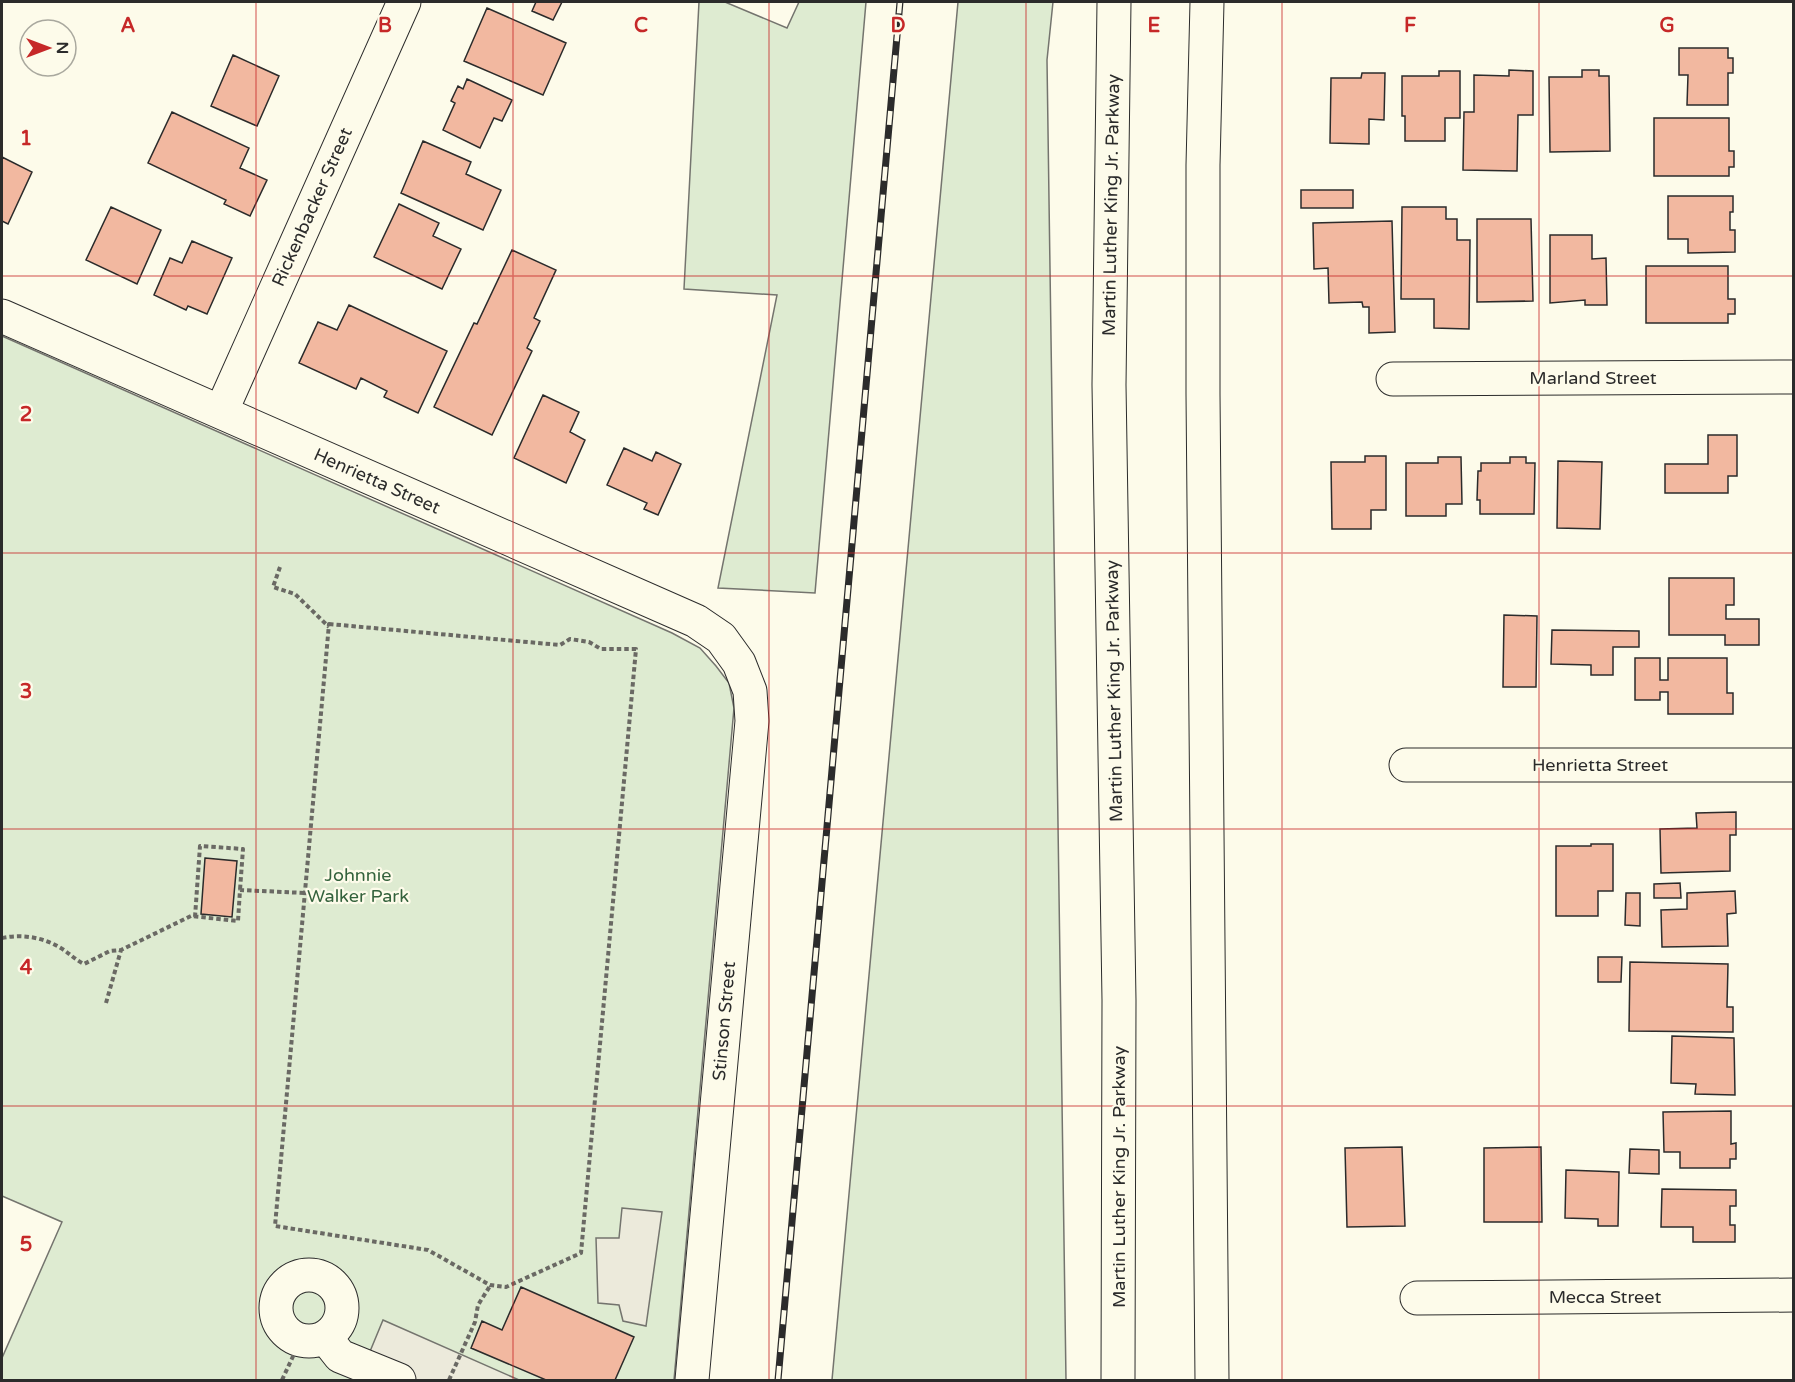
<svg xmlns="http://www.w3.org/2000/svg" width="1795" height="1382" font-family="'Varela Round',sans-serif">
<rect width="100%" height="100%" fill="#fdfbea"/>
<path fill="#deebd1" stroke="#74746e" stroke-width="1.5" d="M699,2H725L787,28L799,2H866L815,593L718,588L777,295L684,289Z
M958,2H1053L1047,60L1066,1380H832Z
M2,336L672,633L700,648L716,666L729,683L734,708L674,1380H2V1358L62,1222L2,1196Z"/>
<path fill="#eceadb" stroke="#74746e" stroke-width="1.5" d="M622,1208L662,1212L646,1326L623,1321L619,1305L598,1303L596,1238H619Z
M383,1320L519,1380H364L359,1378Z"/>
<path fill="#f2b8a0" stroke="#2b2b2b" stroke-width="1.5" d="M536,2H562L553,20L532,11Z
M487,8L566,43L543,95L464,61Z
M1679,48H1728V58H1733V73H1728V105H1687L1688,75H1679Z
M233,55L279,76L257,126L211,106Z
M1509,70L1533,71V115H1518L1517,171L1463,170L1464,112H1474V75L1509,76Z
M1582,70H1599V76H1609L1610,151L1550,152L1549,77H1582Z
M1439,71H1460V118H1445V141H1405V116H1402V76H1439Z
M1362,73H1385L1384,120L1369,119V144L1330,143L1331,78H1361Z
M467,79L512,100L502,121L494,118L480,148L443,130L455,103L451,101L458,86L463,89Z
M172,112L249,148L240,168L267,180L250,216L224,204L226,200L148,163Z
M1654,118H1729V151H1734V167H1729V176H1654Z
M423,141L471,162L466,174L501,190L483,230L401,193Z
M2,157L32,172L8,224L2,221Z
M1301,190H1353V208H1301Z
M1668,196H1733V212H1730V230H1735V252L1688,253V239H1668Z
M399,204L439,223L433,236L461,249L442,289L374,257Z
M111,207L161,230L137,284L86,260Z
M1402,207H1446V219H1457V240H1470L1469,329L1434,328V299H1401Z
M1477,219H1531L1533,301L1477,302Z
M1392,221L1395,332L1369,333V307H1363L1362,302L1329,303L1328,268L1314,269L1313,223Z
M1550,235H1592V259L1606,258L1607,305H1585V300L1550,303Z
M192,241L232,258L207,314L188,306L186,310L154,295L170,258L182,263Z
M512,250L556,270L534,318L540,321L527,348L532,351L492,435L434,407L474,323L477,324Z
M1646,266H1728V299H1735V314H1728V323H1646Z
M349,305L447,351L418,413L384,397L387,391L361,378L356,389L299,363L318,322L337,330Z
M543,395L579,412L570,432L585,440L566,483L514,458Z
M1708,435H1737V476H1728V493H1665V464H1708Z
M624,448L652,461L656,452L681,464L658,515L644,509L647,503L607,485Z
M1365,456H1386V510H1371V529H1332L1331,462H1365Z
M1438,457H1461L1462,504H1446V516H1406V463H1438Z
M1510,457H1526V463H1535L1534,514H1480V500H1477L1478,471H1481V463H1510Z
M1558,461L1602,462L1600,529L1557,528Z
M1669,578H1734V605H1726V619H1759V645H1725V635H1669Z
M1504,615L1537,616L1536,687H1503Z
M1552,630L1639,631V647H1613V675H1591V665L1551,664Z
M1635,658H1660V680H1668V658H1727V693H1733V714H1668V692H1660V700H1635Z
M1736,812V835H1730V871L1661,873L1660,829L1697,828L1696,813Z
M1591,844H1613V891H1598V916H1556V846H1591Z
M205,858L237,861L232,917L201,914Z
M1680,883L1681,898H1654V884Z
M1735,891L1736,913L1727,914L1728,946L1662,947L1661,910L1687,909V893Z
M1626,893H1640V926L1625,925Z
M1598,957H1622L1621,982H1598Z
M1630,962L1728,964L1727,1007H1733V1032L1629,1031Z
M1672,1036L1734,1038L1735,1095L1695,1094L1696,1084L1671,1083Z
M1731,1111V1144L1736,1143V1159H1730V1168H1680V1152H1664L1663,1112Z
M1402,1147L1405,1226L1347,1227L1345,1148Z
M1541,1147L1542,1222H1484V1148Z
M1630,1149L1659,1150V1174L1629,1173Z
M1566,1170L1619,1172L1618,1226H1598V1219L1565,1218Z
M1662,1189L1736,1190V1206H1730V1225H1735V1242H1693V1227H1661Z
M521,1287L634,1337L615,1380H546L471,1348L482,1321L502,1330Z"/>
<g fill="none" stroke-linecap="round" stroke-linejoin="round">
<g stroke="#2b2b2b" stroke-width="35">
<path id="minor" d="M2,316L696,621L721,638L739,663L750,691L752,721L692,1380
M1393,379L1794,377
M221,412L404,2
M1406,765H1794
M276 1308a33 33 0 1 1 66 0a33 33 0 1 1-66 0Z
M1417,1298L1794,1295
M325,1337L340,1356L399,1380"/>
</g>
<g stroke="#2b2b2b" stroke-width="35">
<path id="highway" d="M1114,2L1109,385L1119,1000L1118,1380
M1207,2L1203,165V394L1212,1380"/>
</g>
<path stroke="#6a6964" stroke-width="4" stroke-dasharray="4.5 3" stroke-linecap="butt" d="M280,567L273,587L295,594L329,627
M329,624L560,645L570,639L589,642L601,649H636L581,1253L506,1287L490,1285L428,1250L275,1226Z
M195,917L200,846L243,849L240,890
M2,938C21,934 42,937 59,947C68,952 74,959 84,964L110,951L121,950L191,916L238,921L240,890L305,893
M106,1003L121,950
M282,1380L295,1352
M449,1380L475,1322L478,1305L490,1286"/>
<use href="#minor" stroke="#fdfbea" stroke-width="33"/>
<use href="#highway" stroke="#fdfbea" stroke-width="33"/>
<g stroke="#2b2b2b" stroke-width="7">
<path id="rail" d="M778,1380L900,2"/>
</g>
<use href="#rail" stroke="#fdfbea" stroke-width="4.5" stroke-dasharray="14" stroke-linecap="butt"/>
</g>
<path fill="none" stroke="#c62828" stroke-width="1.5" stroke-opacity="0.55" d="M256,2V1380M513,2V1380M769,2V1380M1026,2V1380M1282,2V1380M1539,2V1380M2,276H1794M2,553H1794M2,829H1794M2,1106H1794"/>
<g text-anchor="middle" dominant-baseline="central" stroke-width="4.5" stroke-linejoin="round" paint-order="stroke">
<g font-size="18" fill="#2b2b2b" stroke="#fdfbea">
<text transform="translate(1111 205) rotate(-89)">Martin Luther King Jr. Parkway</text>
<text transform="translate(312 207) rotate(-66)">Rickenbacker Street</text>
<text x="1593" y="378">Marland Street</text>
<text transform="translate(377 481) rotate(24)">Henrietta Street</text>
<text transform="translate(1114 691) rotate(-91)">Martin Luther King Jr. Parkway</text>
<text x="1600" y="765">Henrietta Street</text>
<text transform="translate(724 1021) rotate(-85)">Stinson Street</text>
<text transform="translate(1119 1177) rotate(-90)">Martin Luther King Jr. Parkway</text>
<text x="1605" y="1297">Mecca Street</text>
</g>
<g font-size="18" fill="#34623c" stroke="#fdfbea">
<text x="358" y="875">Johnnie<tspan x="358" dy="21">Walker Park</tspan></text>
</g>
</g>
<g font-size="20" text-anchor="middle" font-weight="bold" fill="#c62828" stroke="#fdfbea" stroke-width="4.5" stroke-linejoin="round" paint-order="stroke">
<text x="128" y="32">A</text>
<text x="385" y="32">B</text>
<text x="641" y="32">C</text>
<text x="898" y="32">D</text>
<text x="1154" y="32">E</text>
<text x="1410" y="32">F</text>
<text x="1667" y="32">G</text>
<text x="26" y="145">1</text>
<text x="26" y="421">2</text>
<text x="26" y="698">3</text>
<text x="26" y="974">4</text>
<text x="26" y="1251">5</text>
</g>
<rect width="1795" height="1382" fill="none" stroke="#2b2b2b" stroke-width="6"/>
<g transform="translate(48 48) rotate(90)"><circle r="28" fill="#fdfbea" stroke="#a9a89e" stroke-width="1.5"/>
<path d="M0-4.5L10 22L0 15L-10 22Z" fill="#c62828"/>
<text y="-9" font-size="16" font-weight="bold" text-anchor="middle" fill="#2b2b2b">N</text>
</g>
</svg>
